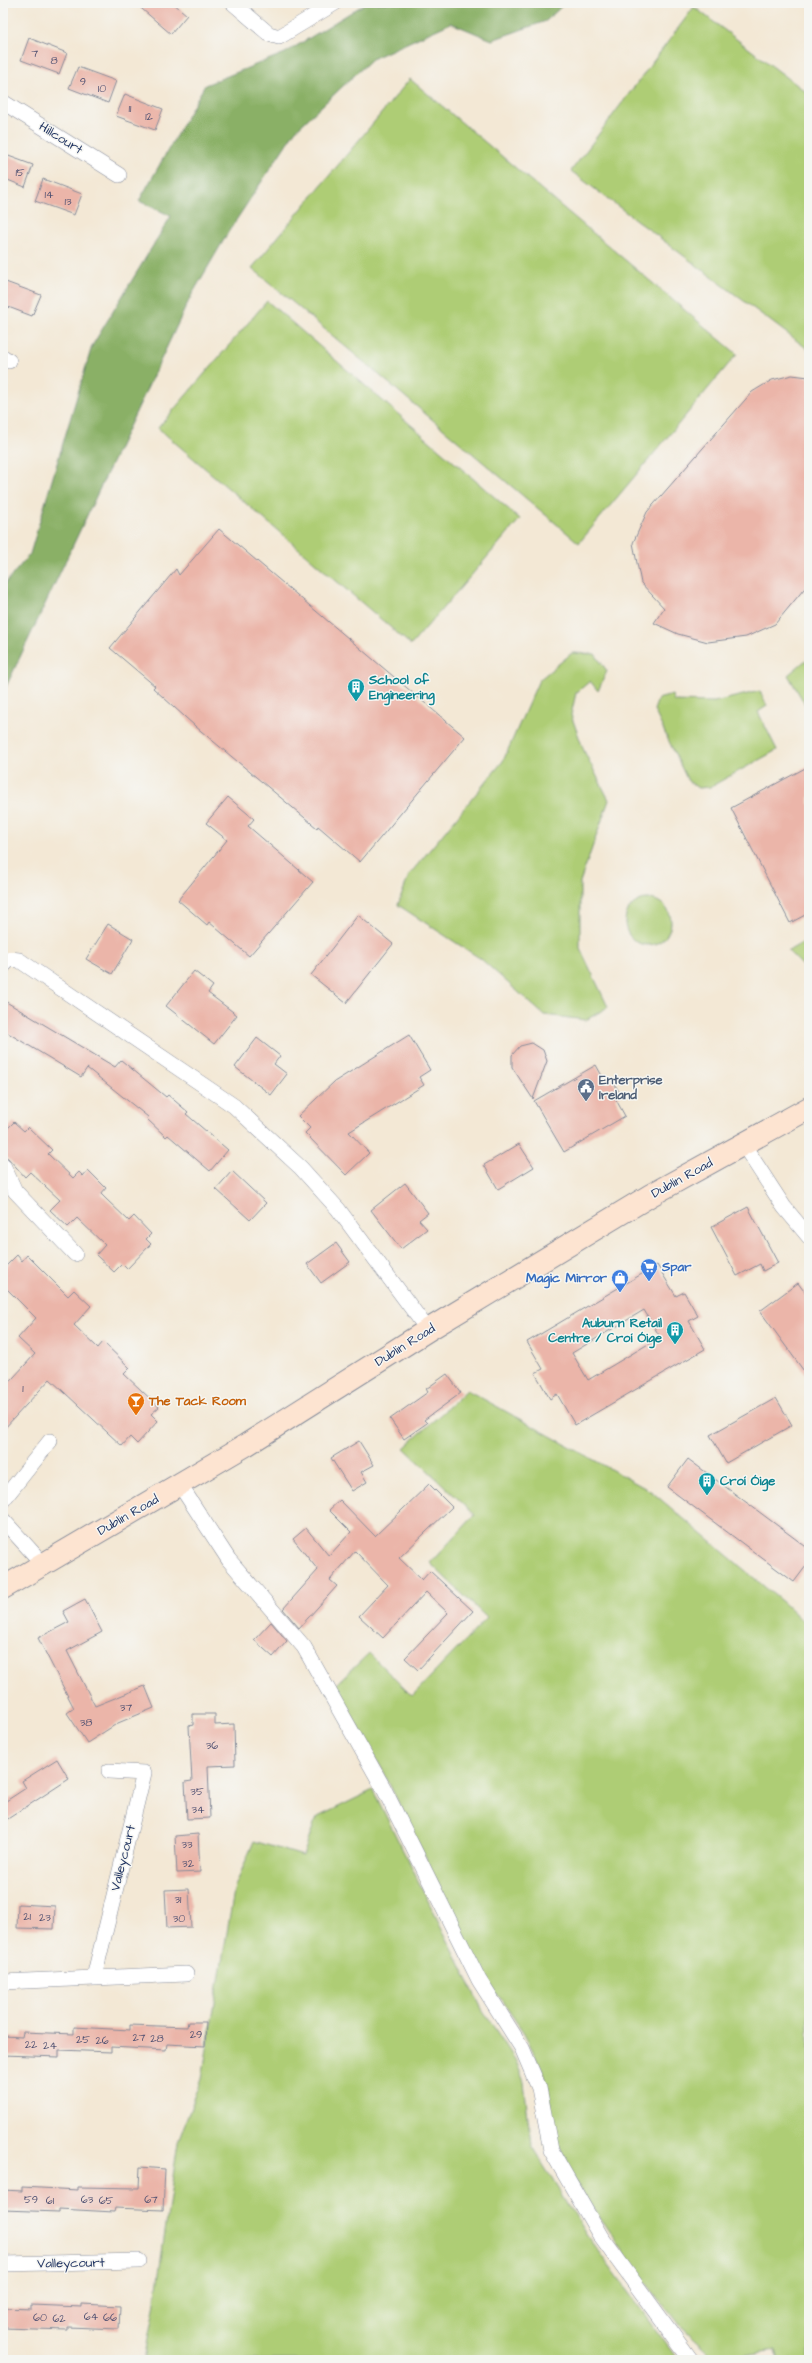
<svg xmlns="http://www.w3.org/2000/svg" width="812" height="2363" font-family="'Architects Daughter',sans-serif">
<rect width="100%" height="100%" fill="#f6f6f2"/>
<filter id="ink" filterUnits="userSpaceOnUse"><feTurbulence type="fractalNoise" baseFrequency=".025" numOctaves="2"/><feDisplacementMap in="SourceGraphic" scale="8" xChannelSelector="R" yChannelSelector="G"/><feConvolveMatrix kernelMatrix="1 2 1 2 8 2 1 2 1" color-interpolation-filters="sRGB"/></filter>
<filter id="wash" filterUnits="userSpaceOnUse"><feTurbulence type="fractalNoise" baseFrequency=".012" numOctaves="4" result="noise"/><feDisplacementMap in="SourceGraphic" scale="16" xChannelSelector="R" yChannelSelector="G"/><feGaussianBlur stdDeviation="0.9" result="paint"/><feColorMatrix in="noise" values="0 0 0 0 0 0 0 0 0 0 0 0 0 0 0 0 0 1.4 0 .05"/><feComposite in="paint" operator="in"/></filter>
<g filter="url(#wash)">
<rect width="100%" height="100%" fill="#f3e8d5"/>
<path fill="#aecd74" stroke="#647e69" d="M694,7L809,94V350L571,171Z
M410,79L737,354L579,543L252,268Z
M267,301L520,519L411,645L158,428Z
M572,653L595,654L607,671L598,691L590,681L576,693L571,715L584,751L609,800L580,882V948L608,1007L586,1020L544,1015L481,959L398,905L409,875L503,761L539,680Z
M806,660L809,666V711L788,675Z
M760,691L767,706L758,712L777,750L710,787L698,788L688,781L654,710L658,699L672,695L674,701L714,702Z
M625 922a23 23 0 1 1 46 0a23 23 0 1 1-46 0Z
M809,939V972L788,951Z
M467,1390L652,1492L785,1604L809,1627V2360H778L775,2350L717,2360L680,2326L629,2261L575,2181L553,2133L549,2092L542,2069L524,2033L478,1966L383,1771L335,1686L369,1653L412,1696L487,1618L430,1563L475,1515L404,1448Z
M373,1790L482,2009L516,2061L524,2082L531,2145L587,2236L678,2360H144L154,2308L178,2142L202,2078L235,1886L254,1841L303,1856L316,1818Z"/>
<path fill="#8ab066" stroke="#527062" d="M366,3H565L546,21L492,40L451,23L372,59L295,131L229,231L191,296L3,693V586L30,554L92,346L171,216L139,201L205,85L285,53Z"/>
<g id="blocks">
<path fill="#ebb5a9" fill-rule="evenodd" d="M135,3H173L187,15L171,34Z
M29,38L67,53L59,74L21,60Z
M78,67L116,81L108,103L69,88Z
M125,94L163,109L155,130L116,116Z
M3,154L33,165L25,187L3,178Z
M43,179L82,194L74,215L35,201Z
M3,281L41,295L32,316L3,305Z
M792,375L809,377V583L775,624L746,637L708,642L678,634L654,623L664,608L641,583L633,543L647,512L752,392L772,380Z
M219,529L465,737L360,862L318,826L317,828L195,726L153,688L155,686L110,648L176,569L179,575Z
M809,766V913L790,923L731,808Z
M228,797L254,819L248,826L313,882L249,956L209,922L207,925L178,900L227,840L206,823Z
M358,915L393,944L346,1003L311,975Z
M108,924L133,939L112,974L86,959Z
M194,971L213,986L208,993L237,1015L214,1044L166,1006Z
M3,1000L115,1067L121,1060L166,1097L168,1095L188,1112L186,1114L228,1150L210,1171L168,1135L166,1137L147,1119L148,1117L87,1068L81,1077L3,1030Z
M409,1035L430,1070L419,1077L424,1085L349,1132L369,1153L346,1175L305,1133L310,1128L298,1116L334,1082Z
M257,1038L280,1056L274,1064L287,1074L271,1095L235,1067Z
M532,1043L543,1050L547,1061L533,1099L512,1067V1055L520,1046Z
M596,1065L606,1083L612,1080L621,1095L615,1098L625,1116L564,1152L534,1101Z
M14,1122L24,1131L28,1127L52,1150L48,1154L73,1178L79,1172L83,1176L88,1170L106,1188L101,1194L106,1199L129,1221L134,1216L151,1234L146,1239L151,1244L127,1269L122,1264L114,1272L96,1255L105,1245L77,1218L68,1227L50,1210L60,1200L30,1172L25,1177L8,1158L3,1156V1133Z
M519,1144L534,1167L498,1189L484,1165Z
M232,1171L266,1203L250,1220L216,1189Z
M405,1183L428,1213L419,1220L427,1229L401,1249L371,1210Z
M748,1207L778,1263L763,1271L760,1264L737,1276L711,1227Z
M336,1243L350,1262L321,1283L307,1264Z
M17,1255L22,1261L27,1255L68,1296L74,1290L91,1306L74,1325L98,1348L103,1342L130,1368L124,1374L159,1407L151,1414L158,1421L137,1444L130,1437L122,1446L50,1379L3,1430V1389L35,1354L18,1338L36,1318L3,1285V1269Z
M657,1265L676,1296L684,1292L698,1316L689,1321L705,1349L575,1425L557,1394L550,1399L535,1373L543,1369L527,1342ZM644,1310L660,1337L588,1380L572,1353Z
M798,1283L809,1298V1378L760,1311Z
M447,1374L461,1393L424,1420L427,1423L404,1439L390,1419L428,1392L426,1389Z
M776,1398L792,1425L726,1463L710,1435Z
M359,1441L374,1465L361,1472L367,1482L352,1491L331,1458Z
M688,1459L809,1549V1562L794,1582L667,1487Z
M429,1484L452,1507L399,1558L422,1580L430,1571L473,1611L418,1670L405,1658L448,1613L426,1592L383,1638L359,1616L388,1585L355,1551L330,1580L337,1586L299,1628L283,1609L318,1570L293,1539L306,1528L329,1556L351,1532L329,1510L340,1500L375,1536Z
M85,1599L102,1632L67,1651L95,1706L145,1686L154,1708L118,1723L87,1743L67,1713L74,1708L38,1638L69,1622L63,1611Z
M271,1622L287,1641L273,1657L254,1640Z
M193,1714H215V1725L234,1724L235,1765L208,1766L210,1818L187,1819L185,1782L192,1781L189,1726L193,1725Z
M57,1759L69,1779L3,1822V1803L26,1788L22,1781Z
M198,1834L200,1872L177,1873L175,1836Z
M189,1889L191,1927L167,1928L165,1890Z
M18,1904L55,1906L54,1929L17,1928Z
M188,2022H206L205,2046L167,2044L166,2050L111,2047V2052L59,2050V2057L3,2055V2036L22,2037L23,2032L74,2034V2027L130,2030V2025L187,2027Z
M140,2167L165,2169L163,2210L115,2208L114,2212L59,2209V2212L3,2210V2190L22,2191V2187L78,2190V2187L139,2188Z
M82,2304L120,2306L119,2329L68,2327V2330L3,2328V2308L31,2309V2305L82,2307Z"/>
</g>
</g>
<g filter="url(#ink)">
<use href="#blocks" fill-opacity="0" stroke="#878c9a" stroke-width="1"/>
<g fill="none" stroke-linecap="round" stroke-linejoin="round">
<g stroke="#878c9a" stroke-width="16">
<path id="minor" d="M233,3L269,34L279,37L335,3
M3,102L119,175
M3,357L9,361
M3,966L10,959L19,960L234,1106L301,1168L338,1209L428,1330
M743,1144L784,1207L809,1237
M3,1165L15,1191L75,1254
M180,1485L229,1560L304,1647L384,1789L479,1980L522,2048L539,2088L551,2150L601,2237L691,2360
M3,1500L50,1441
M3,1520L43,1564
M94,1977L144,1773L109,1771
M3,1982L186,1974
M3,2264L139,2261"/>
</g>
<g stroke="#878c9a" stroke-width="24">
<path id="secondary" d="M3,1588L246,1445L428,1330L651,1195L809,1108"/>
</g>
<use href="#minor" stroke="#fff" stroke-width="15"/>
<use href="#secondary" stroke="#fde4d1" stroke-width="22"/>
</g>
</g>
<defs>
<g id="building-pin" transform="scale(0.9)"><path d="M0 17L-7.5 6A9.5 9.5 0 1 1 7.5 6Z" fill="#0f9aa8" stroke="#f6f6f2"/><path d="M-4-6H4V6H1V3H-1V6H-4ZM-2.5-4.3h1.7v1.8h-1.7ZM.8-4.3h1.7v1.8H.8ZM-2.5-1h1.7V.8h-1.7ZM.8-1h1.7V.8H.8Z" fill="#fff"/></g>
<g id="civic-pin" transform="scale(0.9)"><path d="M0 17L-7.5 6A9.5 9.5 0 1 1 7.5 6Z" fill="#5c6f8a" stroke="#f6f6f2"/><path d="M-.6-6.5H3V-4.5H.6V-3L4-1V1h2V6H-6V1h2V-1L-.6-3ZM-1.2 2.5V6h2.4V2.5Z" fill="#fff"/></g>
<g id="supermarket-pin" transform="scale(0.9)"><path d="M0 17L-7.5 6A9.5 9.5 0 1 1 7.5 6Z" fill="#3f7fe0" stroke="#f6f6f2"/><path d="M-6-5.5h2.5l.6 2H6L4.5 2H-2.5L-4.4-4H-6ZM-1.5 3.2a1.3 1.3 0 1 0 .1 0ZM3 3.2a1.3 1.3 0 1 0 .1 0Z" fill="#fff"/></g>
<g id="shop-pin" transform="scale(0.9)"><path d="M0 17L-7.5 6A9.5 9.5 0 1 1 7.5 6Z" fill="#3f7fe0" stroke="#f6f6f2"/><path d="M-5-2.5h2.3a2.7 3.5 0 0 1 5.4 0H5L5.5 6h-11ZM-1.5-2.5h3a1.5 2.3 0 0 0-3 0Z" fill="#fff"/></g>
<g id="bar-pin" transform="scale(0.9)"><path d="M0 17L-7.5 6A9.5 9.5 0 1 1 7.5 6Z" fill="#e8710a" stroke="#f6f6f2"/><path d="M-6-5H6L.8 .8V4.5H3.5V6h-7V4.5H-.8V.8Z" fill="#fff"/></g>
</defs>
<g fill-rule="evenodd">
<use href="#building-pin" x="356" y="687"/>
<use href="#civic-pin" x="586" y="1087"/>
<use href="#supermarket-pin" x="649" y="1267"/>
<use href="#shop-pin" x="620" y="1278"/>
<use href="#building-pin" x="675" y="1330"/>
<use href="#bar-pin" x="136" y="1401"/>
<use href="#building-pin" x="707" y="1481"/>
</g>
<g text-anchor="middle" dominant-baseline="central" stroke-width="3" stroke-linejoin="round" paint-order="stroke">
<g font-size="11" fill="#4f5071">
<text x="35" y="53">7</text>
<text x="54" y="60">8</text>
<text x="83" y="81">9</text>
<text x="102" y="88">10</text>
<text x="130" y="108">11</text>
<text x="149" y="116">12</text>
<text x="20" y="172">15</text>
<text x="49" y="194">14</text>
<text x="68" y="201">13</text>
<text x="23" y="1388">1</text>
<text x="126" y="1707">37</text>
<text x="86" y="1722">38</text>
<text x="212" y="1745">36</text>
<text x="197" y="1791">35</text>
<text x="198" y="1809">34</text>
<text x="187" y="1844">33</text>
<text x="188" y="1863">32</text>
<text x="178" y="1899">31</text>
<text x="27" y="1916">21</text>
<text x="45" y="1917">23</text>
<text x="179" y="1918">30</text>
<text x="196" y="2034">29</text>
<text x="139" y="2037">27</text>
<text x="157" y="2038">28</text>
<text x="83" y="2039">25</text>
<text x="102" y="2040">26</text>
<text x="31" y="2044">22</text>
<text x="50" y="2045">24</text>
<text x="31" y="2199">59</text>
<text x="87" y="2199">63</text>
<text x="151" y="2199">67</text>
<text x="50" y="2200">61</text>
<text x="106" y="2200">65</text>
<text x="91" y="2316">64</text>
<text x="40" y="2317">60</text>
<text x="110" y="2317">66</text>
<text x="59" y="2318">62</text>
</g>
<g font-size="13" fill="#1b2f5e" stroke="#f6f6f2">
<text transform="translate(61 138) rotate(32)">Hillcourt</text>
<text transform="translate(682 1178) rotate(-29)">Dublin Road</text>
<text transform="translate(405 1345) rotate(-32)">Dublin Road</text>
<text transform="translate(128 1515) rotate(-30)">Dublin Road</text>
<text transform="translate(123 1858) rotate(-76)">Valleycourt</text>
<text transform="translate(71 2263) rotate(-1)">Valleycourt</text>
</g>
<g font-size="13" font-weight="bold" fill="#0d838f" stroke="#f6f6f2" text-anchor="start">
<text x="369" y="680">School of<tspan x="369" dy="15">Engineering</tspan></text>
<text x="662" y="1323" text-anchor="end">Auburn Retail<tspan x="662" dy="15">Centre / Croí Óige</tspan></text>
<text x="720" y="1481">Croí Óige</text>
</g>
<g font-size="13" font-weight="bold" fill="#4e5e75" stroke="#f6f6f2" text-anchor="start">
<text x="599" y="1080">Enterprise<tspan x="599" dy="15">Ireland</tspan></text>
</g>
<g font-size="13" font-weight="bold" fill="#366cbe" stroke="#f6f6f2" text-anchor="start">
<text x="662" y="1267">Spar</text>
<text x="607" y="1278" text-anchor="end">Magic Mirror</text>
</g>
<g font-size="13" font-weight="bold" fill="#c56008" stroke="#f6f6f2" text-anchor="start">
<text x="149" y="1401">The Tack Room</text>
</g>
</g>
<rect width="812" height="2363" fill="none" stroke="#f6f6f2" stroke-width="16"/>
</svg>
